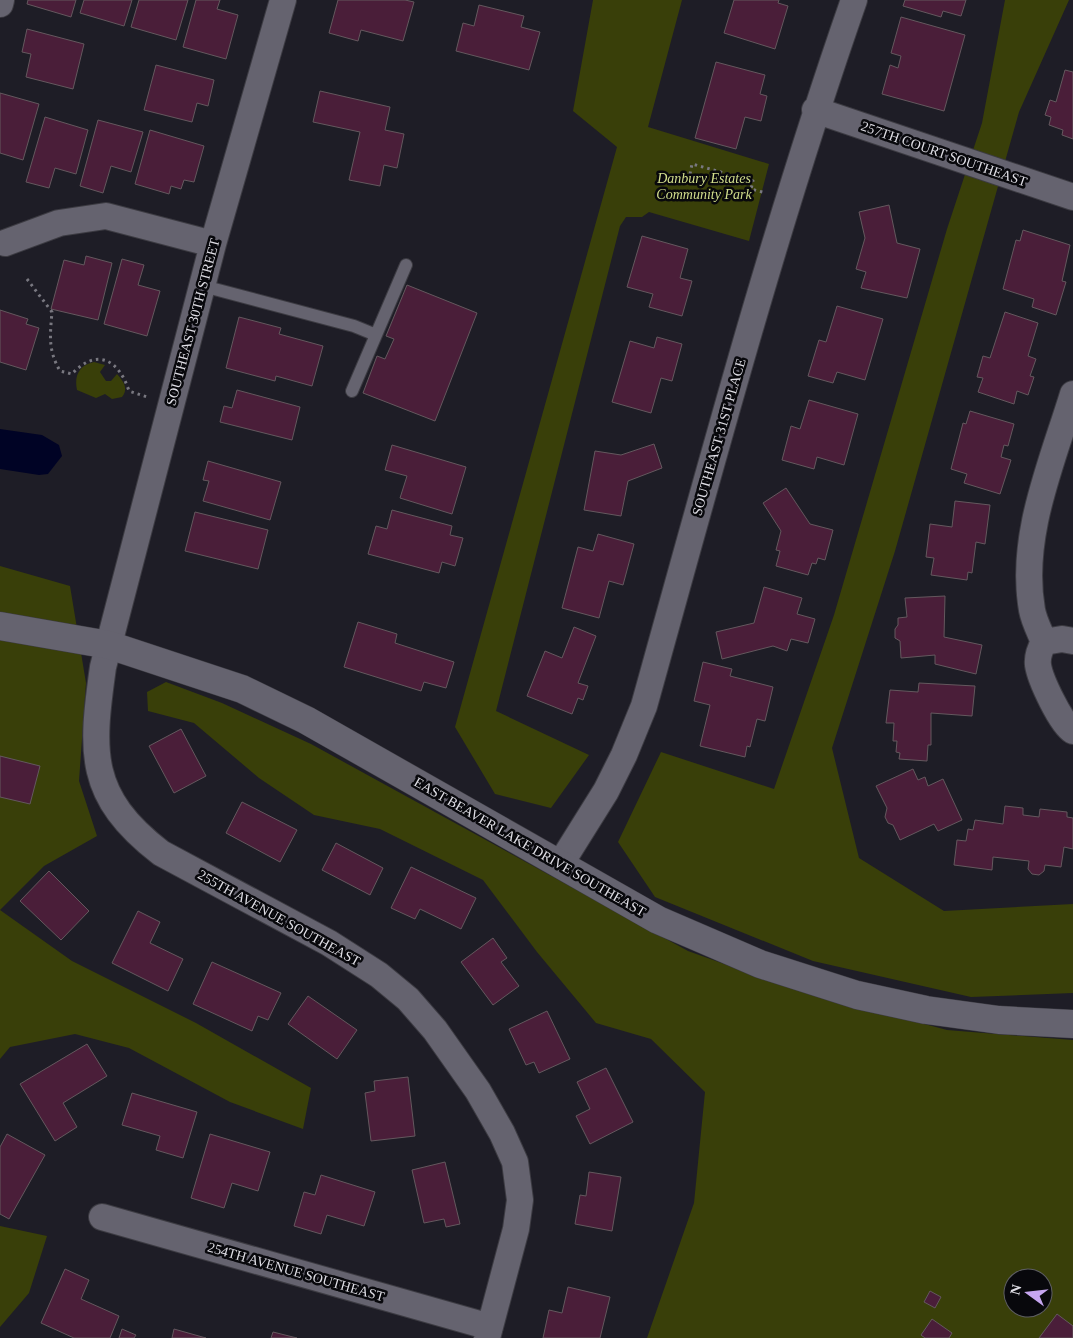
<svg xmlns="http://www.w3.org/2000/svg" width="1073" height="1338" font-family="Georgia,serif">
<rect width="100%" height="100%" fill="#1e1d26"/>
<path fill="#393f09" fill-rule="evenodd" d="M593,0H682L648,127L769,164L749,241L649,212L642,217H626L620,226L496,711L589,755L551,808L495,794L455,727L617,147L573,111Z
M1005,0H1069L1019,112L895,551L832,748L859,858L944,911L1073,904V993L971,997L813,961L655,897L618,842L661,752L774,789L834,615L947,229L982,123Z
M94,362L105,365L100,372L106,381H111L117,374C123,381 129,388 122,397L112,399L105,394L96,398L77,390C74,376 79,365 94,362Z
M0,566L70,586L86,683L79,781L97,836L44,866L0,910L72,961L196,1023L311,1088L303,1129L230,1102L129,1048L75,1034L10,1047L0,1059Z
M166,682L222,703L311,744L688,951L800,991L947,1030L1073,1040V1338H647L694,1203L705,1092L651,1039L596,1023L537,952L483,880L380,829L314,815L259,778L194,723L148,711L147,692ZM1013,1278H1043V1308H1013Z
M0,1226L47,1236L29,1293L0,1327Z"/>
<path fill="#000325" d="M0,429L42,435L59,445L62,456L48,474L39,475L0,469Z"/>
<path fill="#4a1e39" stroke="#64585e" d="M28,0H76L71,17L27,4Z
M84,0H132L124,26L80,13Z
M139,0H188L176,40L131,27Z
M196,0H220L217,9L238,15L226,59L183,47Z
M338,0H405L414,2L403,41L361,30L358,41L329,33Z
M734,0H779L778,3L788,6L775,49L724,33Z
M905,0H966L961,16L943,11L941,17L903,6Z
M479,5L524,16L521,27L540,32L529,70L456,51L463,23L474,26Z
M901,17L965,35L944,111L882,94L890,65L898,68L901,56L891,53Z
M27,29L84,44L73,89L26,77L31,54L22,52Z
M716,62L765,75L760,94L767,96L761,121L745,117L736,149L695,138Z
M156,65L214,80L208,106L197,103L192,122L144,110Z
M1065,70L1073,72V139L1062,135L1063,130L1049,125L1051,117L1045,115L1050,100L1056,102Z
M320,91L390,107L385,130L404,134L397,168L384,165L380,186L349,180L360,132L313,122Z
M0,93L39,104L23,160L0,153Z
M45,117L88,130L76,174L55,168L49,188L26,182Z
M98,120L143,132L131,172L111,166L103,193L80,186Z
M150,130L204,146L194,182L184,180L181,189L171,186L169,194L135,184Z
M889,205L897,243L920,249L907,298L861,288L866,272L856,269L865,238L859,212Z
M1023,230L1070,245L1062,281L1066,282L1056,315L1032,307L1034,299L1003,289L1016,240L1020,241Z
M642,236L688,249L680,278L692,281L682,316L649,307L653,294L627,287Z
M86,256L112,263L98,320L51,309L64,260L84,265Z
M122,259L144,265L138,285L160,291L147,336L104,324Z
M407,285L477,313L435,421L363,393L377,356L385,359L394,339L386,336Z
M837,306L883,319L865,380L837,372L833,383L808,376L819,340L826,342Z
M0,310L28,319L26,324L39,328L26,370L0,362Z
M1005,312L1038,323L1028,356L1036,359L1030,376L1034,377L1028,395L1017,391L1014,404L978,392L983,378L977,377L983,356L990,358Z
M239,317L281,328L279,334L323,346L312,386L276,376L275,381L226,368Z
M657,337L682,344L672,381L661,378L651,413L612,402L630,341L654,348Z
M237,390L300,407L292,440L220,422L224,406L232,408Z
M809,400L858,414L844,465L817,457L814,469L782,460L791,426L800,429Z
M970,411L1014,424L1008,446L1004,445L1001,457L1011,460L1000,494L964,483L967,474L951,469L963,423L966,424Z
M654,444L662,468L628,481L621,516L584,510L595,451L621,455Z
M392,445L466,467L452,514L400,498L407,476L385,470Z
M208,461L281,482L270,520L203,501L209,481L203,480Z
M786,488L810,524L833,530L825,560L818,558L816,564L812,563L808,575L776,566L780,551L776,550L781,531L763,503Z
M955,501L990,505L985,544L976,542L972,573L968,572L967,580L931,575L934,558L926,557L930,524L952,527Z
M392,510L452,526L450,535L463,538L455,566L442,562L439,573L368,554L376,526L387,529Z
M195,512L268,530L258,569L185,551Z
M598,534L634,544L623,585L609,581L599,618L562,608L578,547L593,551Z
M764,587L802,598L797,614L815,619L808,643L791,639L787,651L773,646L722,659L716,632L754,623Z
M945,596L944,637L982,645L976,674L935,664V655L901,658L900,641L895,638V629L898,625V618L907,617L905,598Z
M358,622L397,634L395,643L454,662L446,688L424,682L421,691L344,667Z
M574,627L596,636L578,683L588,686L583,700L578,698L572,714L527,696L545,651L562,658Z
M703,662L732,669L730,676L773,687L765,721L757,719L750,747L747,746L745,757L700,746L710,705L694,701Z
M919,683L975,686L972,716L931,713V745H928L927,761L899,759L900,753L896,752L897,741H893L894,723H886L890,690L918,692Z
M181,729L206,776L174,793L149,746Z
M0,756L40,766L30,804L0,797Z
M913,769L918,780L925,777L928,786L943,779L962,820L938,831L934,824L900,840L893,825L888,823L885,817L887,808L876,786Z
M242,802L297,830L280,862L226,833Z
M1005,806L1023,808V815L1039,817L1040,809L1067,812V817L1073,818V849L1064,847L1061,867L1045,865L1044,871L1039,875L1032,874L1028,869L1029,861L993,857L992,870L954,865L957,840L966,841L968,829L973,830L975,820L1003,824Z
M336,843L383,868L370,895L322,870Z
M411,867L476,898L461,929L420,909L415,919L391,908Z
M49,871L89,911L61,940L20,901Z
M138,911L160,922L150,943L183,959L168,991L112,963Z
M493,938L507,958L501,962L519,986L493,1005L461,962Z
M212,962L281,993L268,1020L258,1016L252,1031L193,1004Z
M308,996L357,1030L337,1059L288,1024Z
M547,1011L570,1059L539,1073L534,1062L526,1065L509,1029Z
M87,1044L107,1076L63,1103L77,1127L55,1141L20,1084Z
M606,1068L633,1122L590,1144L576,1116L590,1109L577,1082Z
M408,1077L415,1136L371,1141L365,1093L375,1091L374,1081Z
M132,1093L197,1112L183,1158L156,1150L160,1136L122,1125Z
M7,1134L45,1155L9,1219L0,1214V1147Z
M210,1134L270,1152L258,1191L232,1183L224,1208L191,1198Z
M445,1162L460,1224L446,1227L444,1219L424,1223L412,1170Z
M589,1172L621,1177L612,1231L575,1224L580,1195L586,1196Z
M321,1175L375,1192L364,1226L327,1215L321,1234L294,1226L304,1192L315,1195Z
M65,1269L89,1280L81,1299L119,1316L110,1338H74L41,1323Z
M568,1287L610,1297L600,1338H543L549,1310L562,1313Z
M930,1291L941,1297L935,1308L924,1302Z
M1057,1314L1073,1326V1338H1039Z
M932,1319L952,1333L949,1338H925L921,1335Z
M122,1329L136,1335L134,1338H119Z
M174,1329L206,1338H172Z
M273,1332L297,1338H271Z"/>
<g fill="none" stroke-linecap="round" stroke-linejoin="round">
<g stroke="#3c3b42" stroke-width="14">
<path id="service" d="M203,286L354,326L376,335
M352,391L406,265"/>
</g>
<g stroke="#3c3b42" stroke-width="28">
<path id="minor" d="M283,0L213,244L103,667C91,752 87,796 161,853L329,943L379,975L408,999L435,1030L478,1091L502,1133L515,1162L520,1200L516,1229L487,1338
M0,4L1,0
M815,110L1073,197
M5,243L59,223L106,216L213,244
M1073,641L1062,639L1044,642C1040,649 1037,657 1038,665C1040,679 1061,724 1073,731
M1044,642C1040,632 1034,621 1032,610C1019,537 1052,463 1073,394
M561,863L606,791L624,755L644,706C710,469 773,232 854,0
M102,1217L490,1327"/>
</g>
<g stroke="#3c3b42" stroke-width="29">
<path id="tertiary" d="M0,626L109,645L242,689L306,720L658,920L760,964L857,995L926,1010L999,1020L1073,1024"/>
</g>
<path stroke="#797880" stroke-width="3" stroke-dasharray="2.5 4" stroke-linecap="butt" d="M690,174L692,164L753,181L751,189L766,193
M27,279L52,312C50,336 48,350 60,371L72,374C97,347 119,360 129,391L147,397"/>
<use href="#service" stroke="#65636f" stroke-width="12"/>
<use href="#minor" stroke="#65636f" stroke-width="26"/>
<use href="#tertiary" stroke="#65636f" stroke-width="28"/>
</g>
<g text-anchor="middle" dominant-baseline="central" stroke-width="5" stroke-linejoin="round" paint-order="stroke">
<g font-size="14" fill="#dfdee5" stroke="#08080c">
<text transform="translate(944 154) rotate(19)">257TH COURT SOUTHEAST</text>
<text transform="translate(193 322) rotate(-75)">SOUTHEAST 30TH STREET</text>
<text transform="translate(719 437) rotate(-74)">SOUTHEAST 31ST PLACE</text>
<text transform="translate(530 847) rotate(30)">EAST BEAVER LAKE DRIVE SOUTHEAST</text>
<text transform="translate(279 918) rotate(29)">255TH AVENUE SOUTHEAST</text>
<text transform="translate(296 1272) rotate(16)">254TH AVENUE SOUTHEAST</text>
</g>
<g font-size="14" font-style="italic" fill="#d2de8c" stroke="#08080c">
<text x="704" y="178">Danbury Estates<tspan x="704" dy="16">Community Park</tspan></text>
</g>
</g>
<g transform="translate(1028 1293) rotate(285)"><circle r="24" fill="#08080c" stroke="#5e5e63"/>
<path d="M0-4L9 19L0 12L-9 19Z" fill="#c6a6f0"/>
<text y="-8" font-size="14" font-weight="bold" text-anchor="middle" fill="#dfdee5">N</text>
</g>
</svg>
